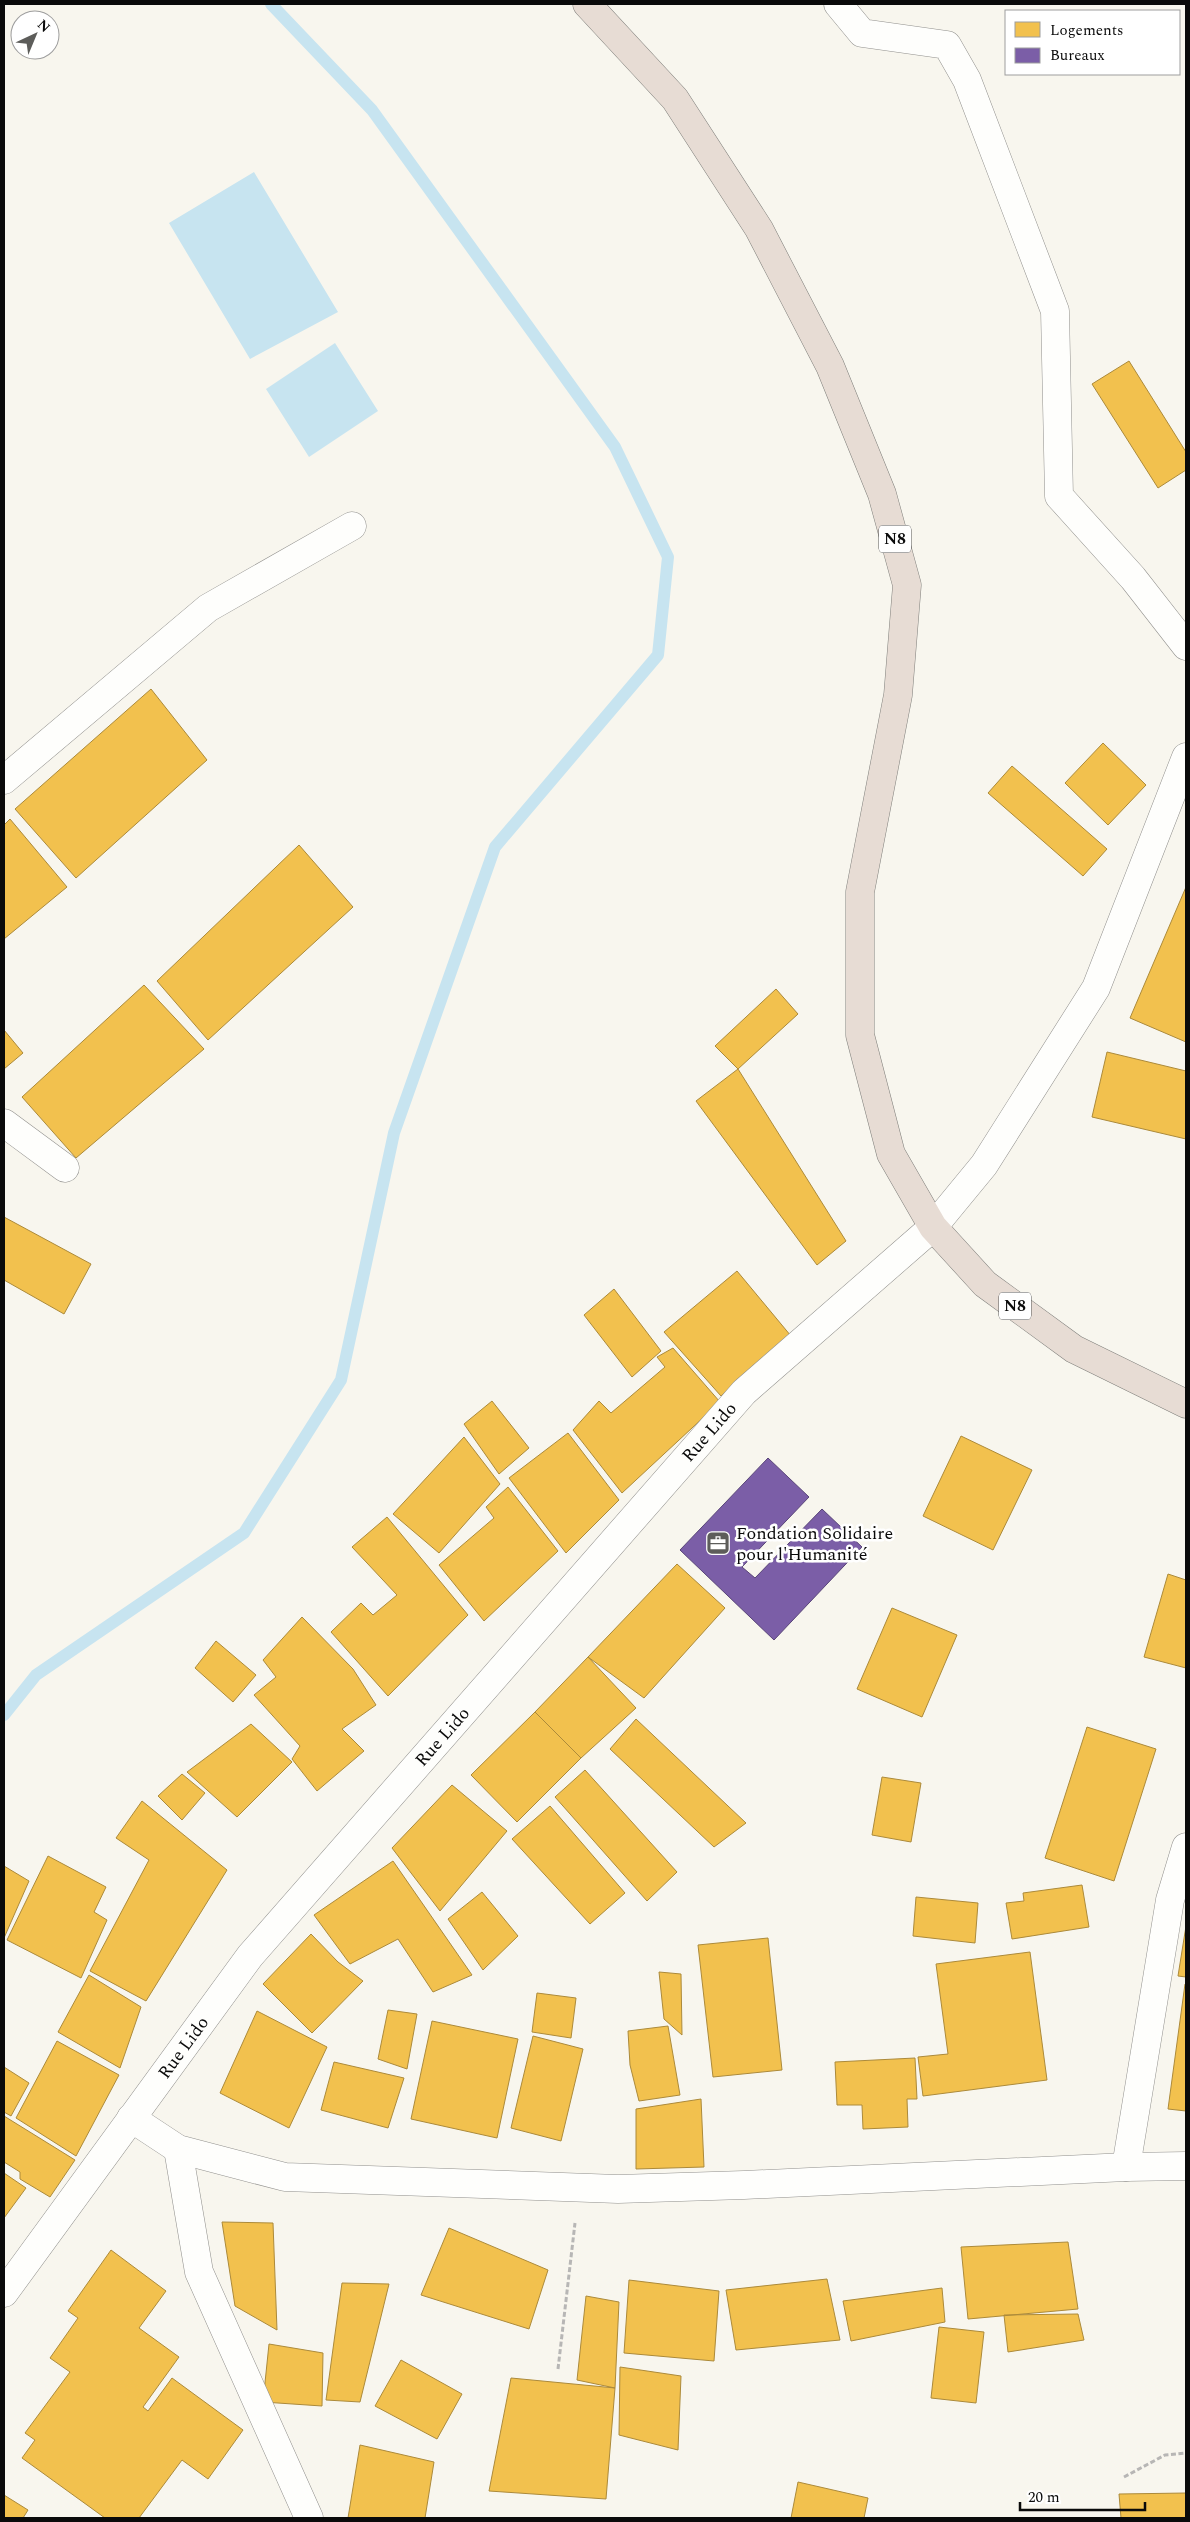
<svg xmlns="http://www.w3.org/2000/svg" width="1190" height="2522" font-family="Spectral,serif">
<rect width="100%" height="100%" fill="#f8f6ee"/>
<path fill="#c7e4f0" d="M254,172L338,312L250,359L169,223Z
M335,343L378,411L309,457L266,389Z"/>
<path fill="#f2c14e" stroke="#ac8a3a" d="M1129,361L1186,452V470L1158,488L1092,384Z
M151,689L207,760L76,878L15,809Z
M1103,743L1146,785L1108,825L1065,783Z
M1012,766L1107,849L1083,876L988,793Z
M10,819L67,887L4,939V825Z
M299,845L353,907L208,1040L157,981Z
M1186,887V1042L1130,1018Z
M144,985L204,1049L76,1158L22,1097Z
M776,989L798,1014L738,1069L715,1046Z
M4,1030L23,1053L4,1069Z
M1107,1052L1186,1071V1139L1092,1117Z
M738,1069L846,1241L817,1265L696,1101Z
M4,1217L91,1264L64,1314L4,1280Z
M737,1271L791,1336L721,1396L664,1332Z
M614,1289L661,1351L632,1377L584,1315Z
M673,1348L720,1402L622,1493L573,1430L599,1401L611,1413L665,1367L657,1357Z
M492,1401L529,1448L499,1474L464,1424Z
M568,1433L619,1500L566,1553L509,1478Z
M961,1436L1032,1470L993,1550L923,1516Z
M464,1437L500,1484L439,1553L393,1514Z
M508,1487L558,1551L484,1621L439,1565L494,1518L486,1507Z
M387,1517L468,1615L388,1696L331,1632L361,1603L373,1615L397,1595L352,1547Z
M677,1564L725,1608L644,1698L588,1657Z
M1168,1574L1186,1580V1668L1144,1657Z
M892,1608L957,1635L922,1717L857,1689Z
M302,1617L353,1669L376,1705L342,1729L364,1751L317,1791L292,1759L300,1746L254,1695L276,1677L263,1660Z
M216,1641L256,1675L233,1702L195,1668Z
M588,1657L636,1708L581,1758L535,1712Z
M535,1712L581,1758L517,1822L471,1775Z
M636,1719L746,1823L714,1847L610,1749Z
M251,1724L292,1762L237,1817L187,1772Z
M1087,1727L1156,1749L1114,1881L1045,1858Z
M585,1770L677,1872L647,1901L555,1797Z
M182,1774L205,1793L182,1820L158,1796Z
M882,1777L921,1783L911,1842L872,1835Z
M452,1785L507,1831L440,1911L392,1848Z
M142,1801L227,1870L146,2001L90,1971L149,1860L116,1838Z
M550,1806L625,1893L590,1924L512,1839Z
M48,1856L106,1887L94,1912L107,1920L81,1978L7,1940Z
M393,1861L472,1975L433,1992L398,1939L350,1964L314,1915Z
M4,1866L29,1881L4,1938Z
M1082,1885L1089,1927L1012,1939L1006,1903L1024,1901L1023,1893Z
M482,1892L518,1936L483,1970L448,1919Z
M916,1897L978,1903L975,1943L913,1936Z
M1186,1926V1977L1178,1976Z
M311,1934L338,1962L363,1981L312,2033L263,1984Z
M768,1938L782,2070L713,2077L698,1945Z
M1030,1952L1047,2080L923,2096L918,2057L948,2054L936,1964Z
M659,1972L681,1974L682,2035L664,2019Z
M89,1975L141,2007L120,2068L58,2032Z
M1185,1984H1186V2111L1168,2109Z
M537,1993L576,1998L571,2038L532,2032Z
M388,2010L417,2014L407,2069L378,2059Z
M257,2011L327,2047L289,2128L220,2093Z
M432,2021L518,2039L497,2138L411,2119Z
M668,2026L680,2095L639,2101L630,2065L628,2031Z
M533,2036L583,2049L561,2141L511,2128Z
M57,2041L119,2075L76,2156L16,2118Z
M915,2058L917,2099H907L908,2127L863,2129L862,2105H837L835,2062Z
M334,2062L404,2078L388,2128L321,2110Z
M4,2067L29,2083L11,2116L4,2112Z
M701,2099L704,2167L636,2169V2109Z
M4,2116L75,2160L50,2197L20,2179V2172L4,2162Z
M4,2173L26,2188L4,2218Z
M222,2222L273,2223L277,2330L235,2306Z
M449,2228L548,2270L529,2329L421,2295Z
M1068,2242L1078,2309L968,2319L961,2247Z
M111,2250L166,2291L139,2328L179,2357L143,2407L148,2411L172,2378L243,2430L208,2479L182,2460L139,2518H105L22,2458L35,2440L25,2433L70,2372L50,2358L78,2318L68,2311Z
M827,2279L840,2340L736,2350L726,2290Z
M629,2280L719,2291L714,2361L624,2353Z
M342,2283L389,2284L360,2402L326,2400Z
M942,2288L945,2322L851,2341L843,2301Z
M586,2296L619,2302L615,2388L577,2380Z
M1078,2314L1084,2340L1008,2352L1004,2315Z
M939,2327L984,2332L976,2403L931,2398Z
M269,2344L323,2353L322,2406L263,2402Z
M401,2360L462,2394L437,2439L375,2406Z
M620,2367L681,2376L678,2450L619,2435Z
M511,2378L615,2388L606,2499L489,2491Z
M360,2445L434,2462L425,2518H348Z
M798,2482L868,2498L864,2518H791Z
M1186,2493V2518H1121L1119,2494Z
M4,2495L28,2510L23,2518H4Z"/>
<path fill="#7b5ea7" stroke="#594578" d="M768,1458L809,1497L742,1567L755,1578L822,1509L862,1547L774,1640L680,1550Z"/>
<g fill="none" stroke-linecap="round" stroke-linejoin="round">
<path stroke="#c7e4f0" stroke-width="12" d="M4,1715L36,1675L244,1533L341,1380L394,1133L495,847L658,655L668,557L615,447L372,110L271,4"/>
<g stroke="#91908d" stroke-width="29">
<g id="minor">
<path d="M838,4L862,33L947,45L967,80L1055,311L1059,496L1133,578L1186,646"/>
<path d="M4,780L208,608L352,526"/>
<path d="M4,1123L65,1168"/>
<path d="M131,2118L178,2149L285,2177L618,2189L744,2185L1126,2167L1186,2166"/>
<path d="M178,2149L199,2272L309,2518"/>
<path d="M1126,2167L1170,1900L1186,1847"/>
<path id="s1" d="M4,2293L250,1956L744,1392L933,1227L984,1165L1096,988L1186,757"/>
</g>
</g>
<g stroke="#7e7e7a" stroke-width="29">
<path id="highway" d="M587,4L675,99L759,229L830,366L882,494L907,585L898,695L860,892V1035L891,1154L933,1227L985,1284L1074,1349L1186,1404"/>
</g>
<path stroke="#b7b6b5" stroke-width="3" stroke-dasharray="5 2.5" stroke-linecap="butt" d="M558,2369L575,2223
M1124,2477L1165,2455L1186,2453"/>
<use href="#minor" stroke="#fefefc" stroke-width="28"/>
<use href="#highway" stroke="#e7dcd4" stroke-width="28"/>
</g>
<defs>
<g id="office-square" transform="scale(1.25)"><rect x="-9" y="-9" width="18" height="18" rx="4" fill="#5d5d5a" stroke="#fff"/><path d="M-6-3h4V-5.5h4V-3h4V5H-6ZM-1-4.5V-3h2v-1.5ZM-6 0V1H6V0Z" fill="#fff"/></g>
</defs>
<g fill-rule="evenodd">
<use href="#office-square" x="718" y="1543"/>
</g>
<g text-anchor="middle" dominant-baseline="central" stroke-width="5" stroke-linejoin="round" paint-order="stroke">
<g fill="#fff" stroke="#545454" stroke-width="1">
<rect x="879" y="525.5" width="32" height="27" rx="4"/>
<rect x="999" y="1292.5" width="32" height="27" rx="4"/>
</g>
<g font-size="16" font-weight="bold" fill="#0a0a0a">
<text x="895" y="539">N8</text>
<text x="1015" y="1306">N8</text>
</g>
<g font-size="18" fill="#0a0a0a" stroke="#fff">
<text stroke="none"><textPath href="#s1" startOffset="1114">Rue Lido</textPath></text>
<text stroke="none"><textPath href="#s1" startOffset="709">Rue Lido</textPath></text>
<text stroke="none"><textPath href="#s1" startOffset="304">Rue Lido</textPath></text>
</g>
<g font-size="18" fill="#0a0a0a" stroke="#fff" text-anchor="start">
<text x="736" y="1533">Fondation Solidaire<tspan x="736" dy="21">pour l'Humanité</tspan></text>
</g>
</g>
<rect width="1190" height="2522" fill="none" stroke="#0a0a0a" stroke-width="10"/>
<rect x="1005" y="10" width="175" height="65" fill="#ffffff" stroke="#9d9d9d"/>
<rect x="1015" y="22" width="25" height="15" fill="#f2c14e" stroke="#9d9d9d"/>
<text x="1050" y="35" font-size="15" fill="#0a0a0a">Logements</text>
<rect x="1015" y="48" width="25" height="15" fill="#7b5ea7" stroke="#9d9d9d"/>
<text x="1050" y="60" font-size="15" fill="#0a0a0a">Bureaux</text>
<g transform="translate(35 35) rotate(44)"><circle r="24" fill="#ffffff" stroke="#9d9d9d"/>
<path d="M0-4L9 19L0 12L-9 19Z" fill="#5d5d5a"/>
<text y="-8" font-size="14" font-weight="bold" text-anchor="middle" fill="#0a0a0a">N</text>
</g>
<path d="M1020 2502v8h125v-8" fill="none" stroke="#0a0a0a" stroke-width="2.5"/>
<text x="1028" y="2502" font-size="15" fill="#0a0a0a" stroke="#ffffff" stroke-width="4" paint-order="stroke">20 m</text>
</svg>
